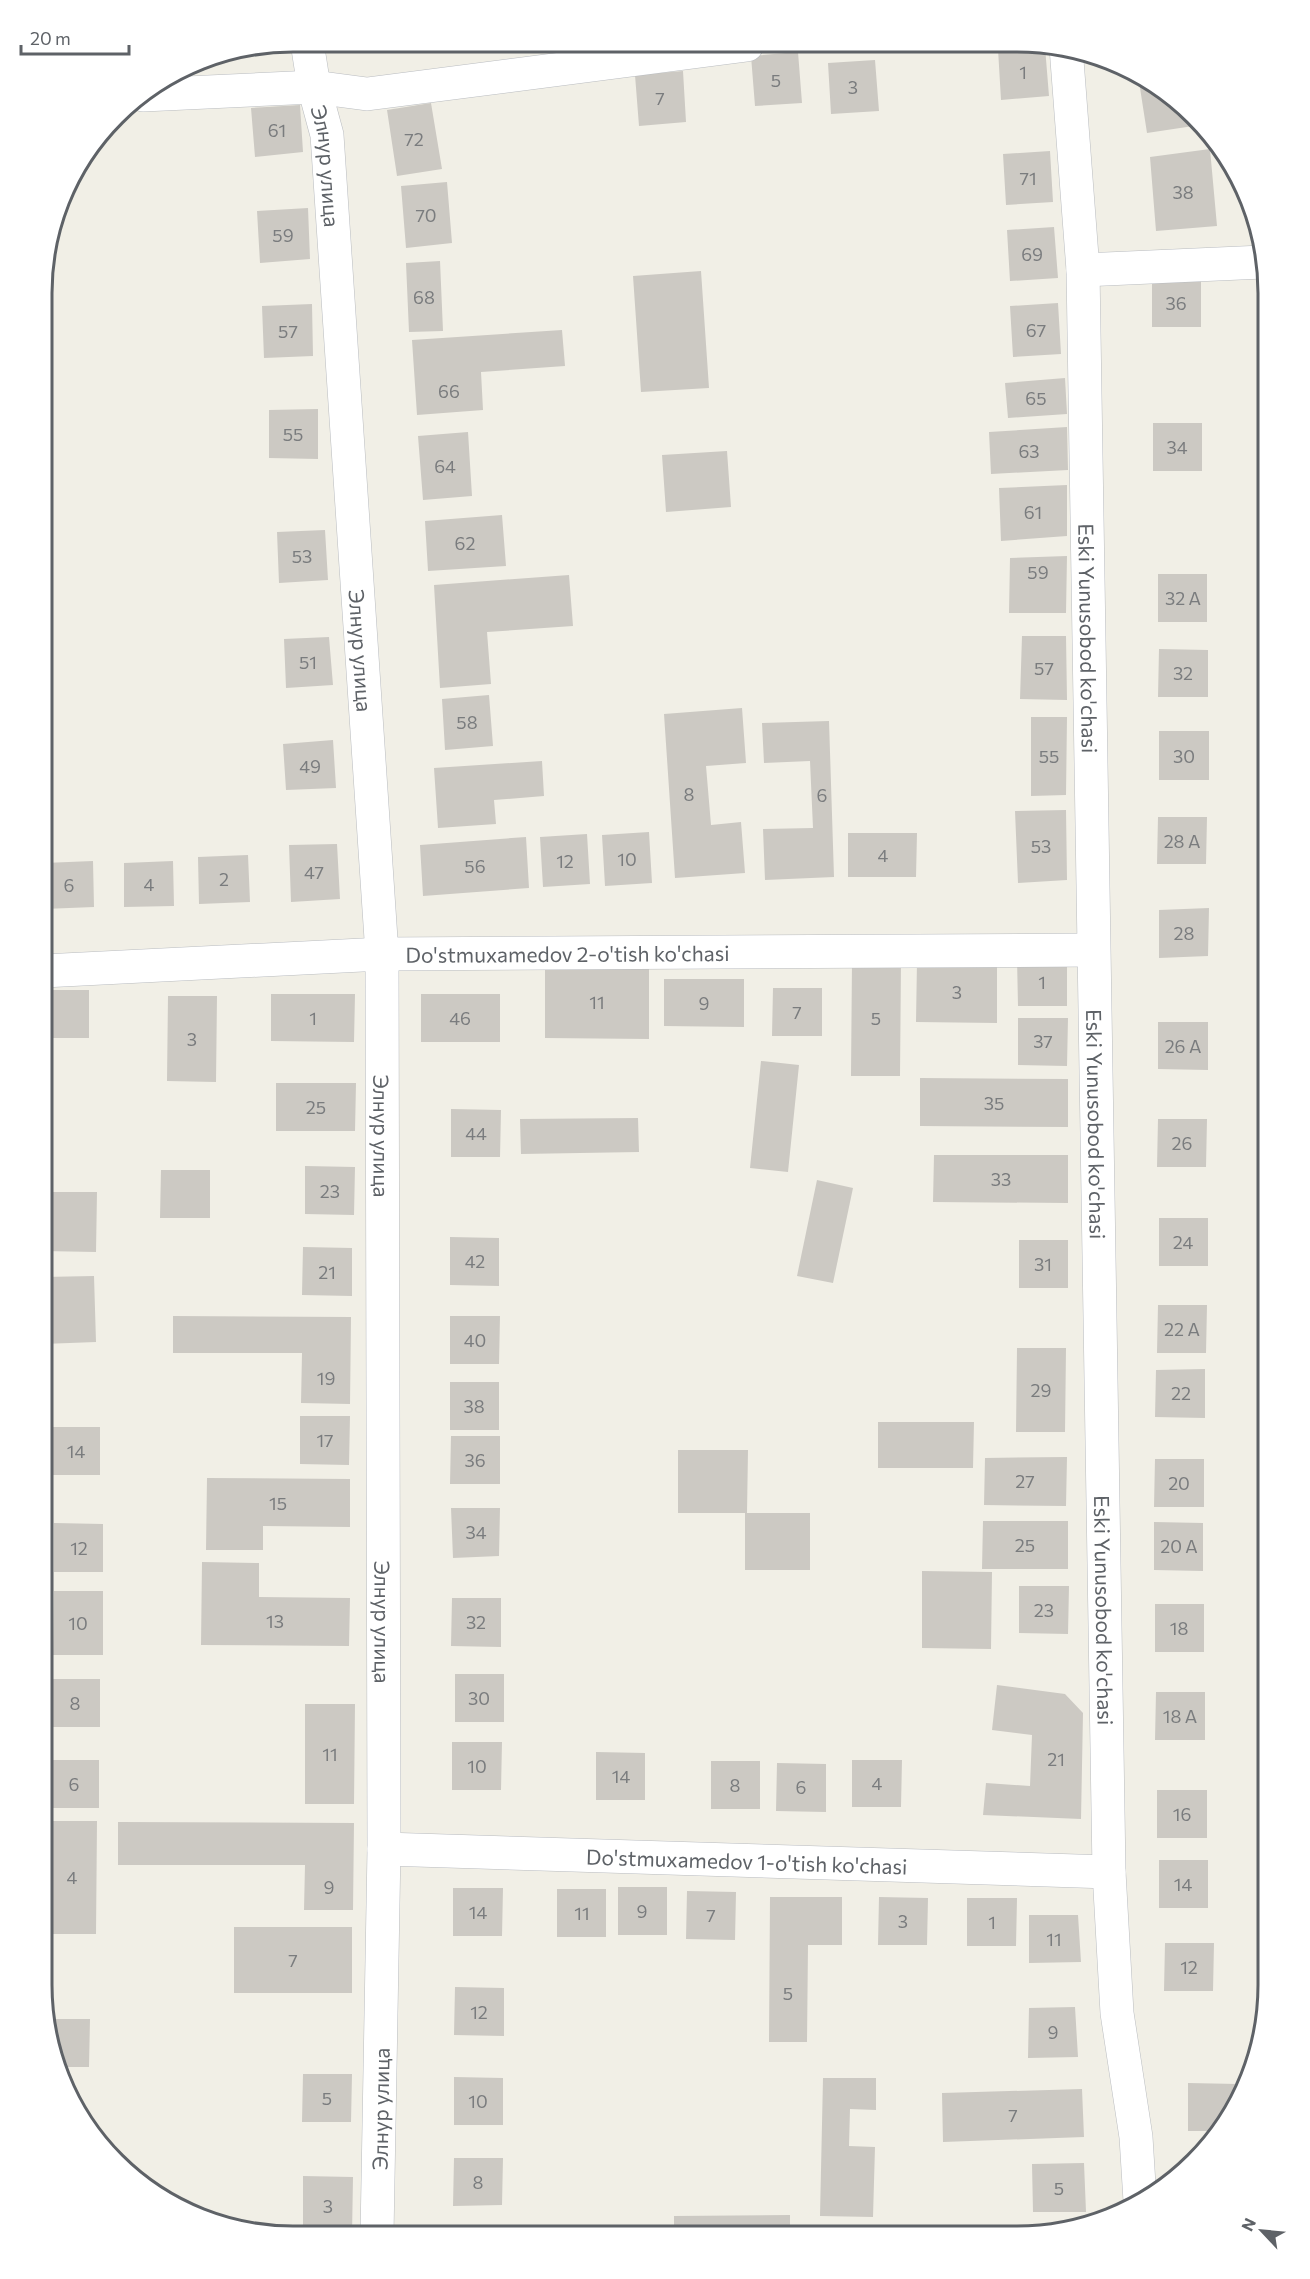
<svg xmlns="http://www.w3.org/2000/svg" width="1310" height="2279" font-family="Commissioner,sans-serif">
<rect width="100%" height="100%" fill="#f1efe6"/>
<path fill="#ccc9c3" d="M1045,47L1049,96L1001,100L998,49Z
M798,52L802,103L755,106L751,56Z
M875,60L879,111L831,114L828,63Z
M683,71L686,122L639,126L635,75Z
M1138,75L1182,104L1200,125L1147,133Z
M431,103L442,169L397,176L387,110Z
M300,105L303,152L255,157L251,108Z
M1210,149L1217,226L1156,231L1150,157Z
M1050,151L1053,202L1006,205L1003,154Z
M447,182L452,243L406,248L401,186Z
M308,208L310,259L260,263L257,211Z
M1054,227L1058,278L1010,281L1007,230Z
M440,261L443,331L409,332L406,263Z
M701,271L709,388L641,392L633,276Z
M1152,278L1201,279V327H1152Z
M1058,303L1061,354L1013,357L1010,306Z
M312,304L313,356L264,358L262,306Z
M562,330L565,366L481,372L483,410L417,415L412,340Z
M1065,378L1067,414L1008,418L1005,383Z
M318,409V459L269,458V410Z
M1153,423H1202V471H1153Z
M1067,427L1068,470L991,474L989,432Z
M468,432L472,496L423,500L418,436Z
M727,451L731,507L666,512L662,455Z
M1067,485V536L1001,541L999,488Z
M502,515L506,566L428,571L425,521Z
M325,530L328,580L279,583L277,532Z
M1067,556L1066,613H1009L1010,558Z
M1158,574H1207V622H1158Z
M569,575L573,626L487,632L491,684L440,688L434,585Z
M1022,636H1066L1067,700L1020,699Z
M329,637L333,685L286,688L284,639Z
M1159,649L1208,650V697H1158Z
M489,695L493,746L445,750L442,699Z
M742,708L746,763L706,766L711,825L741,822L745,873L675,878L664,714Z
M1031,717H1067L1066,795L1031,796Z
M829,721L834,877L765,880L763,829L813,828L810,761L764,763L762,723Z
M1159,731H1209V780H1159Z
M333,740L336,788L286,790L283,744Z
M542,761L544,796L494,800L496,824L438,828L434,768Z
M1066,810L1067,880L1018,883L1015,811Z
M1264,814H1268V859L1266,860Z
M1158,817H1207L1206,864H1157Z
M649,832L652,883L605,886L602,835Z
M848,833H917L916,877H848Z
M587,834L590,884L543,887L540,837Z
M526,837L529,888L423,896L420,845Z
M337,844L340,899L291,902L289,845Z
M248,855L250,902L199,904L198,857Z
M93,861L94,907L44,909V863Z
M173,861L174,906L124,907V863Z
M1209,908L1208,956L1159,958V910Z
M1017,958H1067V1006H1018Z
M852,961H901L900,1076H851Z
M917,961H997V1023L916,1022Z
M545,965H649V1039L545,1038Z
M664,979H744V1027L664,1026Z
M773,988H822V1036H772Z
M43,990H89V1038H43Z
M271,994H355L354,1042L271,1041Z
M421,994H500V1042H421Z
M168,996H217L216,1082L167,1081Z
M1018,1018H1068L1067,1066L1018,1065Z
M1158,1022H1208V1070L1158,1069Z
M761,1061L799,1065L788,1172L750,1168Z
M920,1078L1068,1079V1127L920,1126Z
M276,1083H356L355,1131H276Z
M451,1109L501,1110L500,1157H451Z
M638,1118L639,1152L521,1154L520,1119Z
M1158,1119H1207L1206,1167H1157Z
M934,1155H1068V1203L933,1202Z
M305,1166L355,1167L354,1215L305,1214Z
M161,1170H210V1218H160Z
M817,1180L853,1188L833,1283L797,1276Z
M43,1192H97L96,1252L43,1251Z
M1159,1218H1208V1266H1159Z
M450,1237L499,1238V1286L450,1285Z
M1019,1240H1068V1288H1019Z
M303,1247L352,1248V1296L302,1295Z
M94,1276L96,1342L43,1344V1277Z
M1158,1305H1207L1206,1353H1157Z
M173,1316L351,1317L350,1404L301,1403L302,1353H173Z
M450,1316H500L499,1364H450Z
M1017,1348H1066L1065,1432H1016Z
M1205,1369V1418L1155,1417L1156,1370Z
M450,1382H499V1430H450Z
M300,1416H350L349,1465L300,1464Z
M878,1422H974L973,1468H878Z
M51,1427H100V1475H51Z
M451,1436H500V1484H450Z
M678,1450H748L747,1513H678Z
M1067,1457L1066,1506L984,1505L985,1458Z
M1155,1459H1204V1507H1154Z
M207,1478L350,1479V1527L263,1526V1550H206Z
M451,1508H500L499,1556L453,1558Z
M745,1513H810V1570H745Z
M983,1521H1068V1569H982Z
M1154,1522L1203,1523V1571L1154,1570Z
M54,1523L103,1524V1572H54Z
M202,1562L259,1563V1597L350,1598L349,1646L201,1645Z
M922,1571L992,1572L991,1649L922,1648Z
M1019,1586H1069L1068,1634L1019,1633Z
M54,1591H103V1655H53Z
M452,1598H501V1647L451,1646Z
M1155,1604H1204V1652H1155Z
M455,1674H504V1722H455Z
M51,1679H100V1727H51Z
M997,1685L1065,1694L1083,1713L1081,1819L983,1815L986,1783L1030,1786L1032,1735L992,1730Z
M1156,1692H1205V1740H1155Z
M305,1704H355L354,1804H305Z
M452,1742H502L501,1790H452Z
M596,1752L645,1753V1800H596Z
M50,1760H99V1808H49Z
M852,1760H902L901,1807H852Z
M711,1761H760V1809H711Z
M777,1763L826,1764V1812L776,1811Z
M1157,1790H1207V1838H1157Z
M48,1821H97L96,1934H47Z
M118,1822L354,1823L353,1910H304L305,1865H118Z
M1159,1860H1208V1908H1159Z
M618,1887H667V1935H618Z
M453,1888H503L502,1936H453Z
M557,1889H606V1937H557Z
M687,1891L736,1892L735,1940L686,1939Z
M770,1897H842V1945H808L807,2042H769Z
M879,1897L928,1898L927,1945H878Z
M967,1898H1017L1016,1946H967Z
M1029,1915H1078L1081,1962L1029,1963Z
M234,1927H352V1993H234Z
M1165,1943H1214L1213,1991H1164Z
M455,1987L504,1988V2036L454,2035Z
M1075,2007L1078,2057L1028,2058L1029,2008Z
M48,2019H90L89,2067H56Z
M303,2074H352L351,2122H302Z
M454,2077L503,2078V2125H454Z
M823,2078H876V2110L850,2109L849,2146L875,2147L873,2217L820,2216Z
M1188,2083L1238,2084V2101L1220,2131H1188Z
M1082,2089L1084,2137L943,2142L942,2093Z
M454,2158H503L502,2205L453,2206Z
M1084,2163L1086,2212H1033L1032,2164Z
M303,2176L353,2177L352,2235H303Z
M790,2215V2236H674V2216Z
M455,2229H504V2236L455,2235Z
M892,2230H1002V2237H892Z"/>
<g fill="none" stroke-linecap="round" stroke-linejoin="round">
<g stroke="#b9bcc0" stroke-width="34">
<g id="minor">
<path id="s1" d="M307,42L314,87L327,135L382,954L384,1849L377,2235"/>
<path id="s2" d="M1066,47L1083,270L1109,1872L1117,2013L1136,2137L1140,2201"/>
<path d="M143,95L314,87L367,94L747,45"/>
<path d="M1083,270L1263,262"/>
<path id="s3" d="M43,971L382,954L1093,950"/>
<path id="s4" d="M384,1849L1109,1872"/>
</g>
</g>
<use href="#minor" stroke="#fff" stroke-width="33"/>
</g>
<g text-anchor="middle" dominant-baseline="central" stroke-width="4.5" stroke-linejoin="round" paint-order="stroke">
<g font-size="18" fill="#7a7c7e">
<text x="1023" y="72">1</text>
<text x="776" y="80">5</text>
<text x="853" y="87">3</text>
<text x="660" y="98">7</text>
<text x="277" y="130">61</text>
<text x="414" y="139">72</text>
<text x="1028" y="178">71</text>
<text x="1183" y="192">38</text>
<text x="426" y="215">70</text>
<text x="283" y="235">59</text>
<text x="1032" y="254">69</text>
<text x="424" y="297">68</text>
<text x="1176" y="303">36</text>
<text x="1036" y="330">67</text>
<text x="288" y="331">57</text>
<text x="449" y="391">66</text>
<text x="1036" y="398">65</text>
<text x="293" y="434">55</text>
<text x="1177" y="447">34</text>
<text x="1029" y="451">63</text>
<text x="445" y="466">64</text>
<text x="1033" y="512">61</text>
<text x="465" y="543">62</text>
<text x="302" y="556">53</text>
<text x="1038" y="572">59</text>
<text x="1183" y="598">32 A</text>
<text x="308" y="662">51</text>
<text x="1044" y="668">57</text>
<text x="1183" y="673">32</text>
<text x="467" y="722">58</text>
<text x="1049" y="756">55</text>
<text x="1184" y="756">30</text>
<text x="310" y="766">49</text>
<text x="689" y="794">8</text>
<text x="822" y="795">6</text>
<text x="1182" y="841">28 A</text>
<text x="1041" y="846">53</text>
<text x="883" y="855">4</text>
<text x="627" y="859">10</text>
<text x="565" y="861">12</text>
<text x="475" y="866">56</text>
<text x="314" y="872">47</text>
<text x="224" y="879">2</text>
<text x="149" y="884">4</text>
<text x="69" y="885">6</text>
<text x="1184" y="933">28</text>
<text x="1042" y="982">1</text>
<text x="957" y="992">3</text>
<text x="597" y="1002">11</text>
<text x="704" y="1003">9</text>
<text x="797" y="1012">7</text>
<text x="313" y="1018">1</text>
<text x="460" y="1018">46</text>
<text x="876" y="1018">5</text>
<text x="192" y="1039">3</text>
<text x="1043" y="1041">37</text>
<text x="1183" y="1046">26 A</text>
<text x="994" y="1103">35</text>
<text x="316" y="1107">25</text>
<text x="476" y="1133">44</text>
<text x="1182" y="1143">26</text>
<text x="1001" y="1179">33</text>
<text x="330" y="1191">23</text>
<text x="1183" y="1242">24</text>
<text x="475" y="1261">42</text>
<text x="1043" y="1264">31</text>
<text x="327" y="1272">21</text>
<text x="1182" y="1329">22 A</text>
<text x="475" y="1340">40</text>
<text x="326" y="1378">19</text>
<text x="1041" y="1390">29</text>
<text x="1181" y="1393">22</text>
<text x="474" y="1406">38</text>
<text x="325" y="1440">17</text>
<text x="76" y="1451">14</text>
<text x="475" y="1460">36</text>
<text x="1025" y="1481">27</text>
<text x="1179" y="1483">20</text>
<text x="278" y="1503">15</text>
<text x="476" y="1532">34</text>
<text x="1025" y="1545">25</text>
<text x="1179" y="1546">20 A</text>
<text x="79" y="1548">12</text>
<text x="1044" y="1610">23</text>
<text x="275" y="1621">13</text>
<text x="476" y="1622">32</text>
<text x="78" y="1623">10</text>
<text x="1179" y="1628">18</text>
<text x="479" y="1698">30</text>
<text x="75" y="1703">8</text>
<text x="1180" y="1716">18 A</text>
<text x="330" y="1754">11</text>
<text x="1056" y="1759">21</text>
<text x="477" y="1766">10</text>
<text x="621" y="1776">14</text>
<text x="877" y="1783">4</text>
<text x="74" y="1784">6</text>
<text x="735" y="1785">8</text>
<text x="801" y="1787">6</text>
<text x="1182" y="1814">16</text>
<text x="72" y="1877">4</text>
<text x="1183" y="1884">14</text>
<text x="329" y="1887">9</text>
<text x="642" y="1911">9</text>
<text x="478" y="1912">14</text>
<text x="582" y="1913">11</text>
<text x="711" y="1915">7</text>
<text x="903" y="1921">3</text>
<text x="992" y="1922">1</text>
<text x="1054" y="1939">11</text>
<text x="293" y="1960">7</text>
<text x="1189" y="1967">12</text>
<text x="788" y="1993">5</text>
<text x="479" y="2012">12</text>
<text x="1053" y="2032">9</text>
<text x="327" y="2098">5</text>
<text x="478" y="2101">10</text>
<text x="1013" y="2115">7</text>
<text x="478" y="2182">8</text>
<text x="1059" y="2188">5</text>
<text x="328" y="2206">3</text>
</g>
<g font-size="21" fill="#5e6267" stroke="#fff">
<text stroke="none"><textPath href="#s1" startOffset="126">Элнур улица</textPath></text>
<text stroke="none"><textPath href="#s2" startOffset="592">Eski Yunusobod ko'chasi</textPath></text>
<text stroke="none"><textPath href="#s1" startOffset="612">Элнур улица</textPath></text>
<text stroke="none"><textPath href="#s3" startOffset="525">Do'stmuxamedov 2-o'tish ko'chasi</textPath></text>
<text stroke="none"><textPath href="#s2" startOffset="1078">Eski Yunusobod ko'chasi</textPath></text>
<text stroke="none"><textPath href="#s1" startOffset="1098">Элнур улица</textPath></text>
<text stroke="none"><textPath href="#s2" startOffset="1564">Eski Yunusobod ko'chasi</textPath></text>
<text stroke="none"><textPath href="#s1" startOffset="1584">Элнур улица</textPath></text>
<text stroke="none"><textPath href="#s4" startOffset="363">Do'stmuxamedov 1-o'tish ko'chasi</textPath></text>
<text transform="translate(380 2109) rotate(-89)">Элнур улица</text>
</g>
</g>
<path d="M0 0H1310V2279H0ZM293 52H1017A241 241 0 0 1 1258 293V1985A241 241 0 0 1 1017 2226H293A241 241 0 0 1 52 1985V293A241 241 0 0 1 293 52Z" fill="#fff" fill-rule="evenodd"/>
<path fill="none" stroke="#5e6267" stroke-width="3" d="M293 52H1017A241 241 0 0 1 1258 293V1985A241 241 0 0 1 1017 2226H293A241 241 0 0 1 52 1985V293A241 241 0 0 1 293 52Z"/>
<g transform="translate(1262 2231) rotate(296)" stroke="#ffffff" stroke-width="4.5" paint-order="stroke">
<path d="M0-4.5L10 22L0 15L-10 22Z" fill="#5e6267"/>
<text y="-9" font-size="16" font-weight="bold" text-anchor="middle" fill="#5e6267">N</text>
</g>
<path d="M21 45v9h108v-9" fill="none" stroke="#5e6267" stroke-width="3"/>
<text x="30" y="45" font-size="18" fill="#5e6267" stroke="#ffffff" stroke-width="4.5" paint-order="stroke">20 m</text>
</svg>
